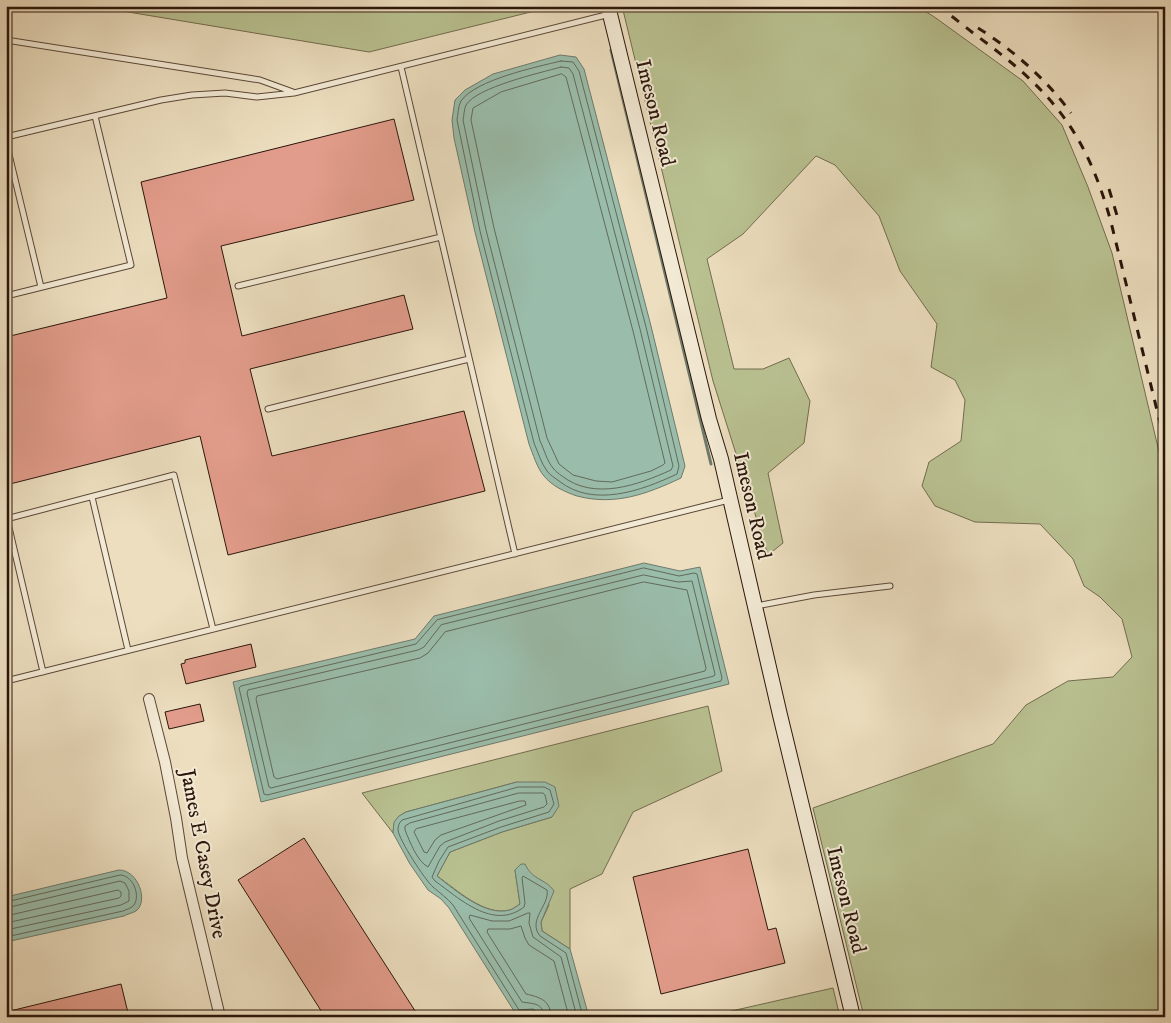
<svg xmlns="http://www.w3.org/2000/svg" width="1171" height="1023" font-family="'IM FELL DW Pica',serif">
<rect width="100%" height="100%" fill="#ecdebf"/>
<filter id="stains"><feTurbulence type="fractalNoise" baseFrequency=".004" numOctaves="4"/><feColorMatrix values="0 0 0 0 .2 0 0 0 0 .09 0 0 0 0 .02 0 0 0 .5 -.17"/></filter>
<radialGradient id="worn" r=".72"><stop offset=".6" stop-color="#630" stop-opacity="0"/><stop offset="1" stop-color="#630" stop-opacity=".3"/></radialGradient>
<path fill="#b9c191" stroke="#726c4e" d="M92,6H555L369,52Z
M622,6H916L933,16L1023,81L1062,125L1088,187L1112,253L1165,477V1017H864L813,808L993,744L1026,705L1068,681L1113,677L1132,657L1122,619L1100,597L1084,586L1073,559L1040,524L975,522L935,506L922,486L929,462L961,441L965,400L955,380L931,367L937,324L900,271L879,216L835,165L816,156L743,234L707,259L734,369H763L789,358L810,401L804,443L768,473L783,543L768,555L713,381Z
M708,706L722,771L633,812L602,874L570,889V949L542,931L541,922L549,905C540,881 541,876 515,870L520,904C517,906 513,909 510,910C485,917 456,889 437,876L450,852L502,832L552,817L517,782L406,812C396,817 394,822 393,833L362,793Z
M833,988L840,1017H705Z"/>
<path fill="#9abdab" stroke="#6e7a6b" d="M560,55L576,57L584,69L651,326L685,466L681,478C647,494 615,506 577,496C565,492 552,486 544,476C537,468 533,454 529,444L475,232L454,138L452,120L455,100L465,90L493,74Z
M644,563L680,571L700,567L729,684L261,802L233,682L415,639L434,616Z
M517,782H545L555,787L559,806L552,817L502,832L450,852L437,876C455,890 485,917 510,910C513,909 517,906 520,904L515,870L521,864H525C533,881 545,878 554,891L541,922L542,931L570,949L589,1017H535L531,1014L513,1017L514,1011L449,908L441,899L428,890L410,864L393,833L394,822L399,816L406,812Z
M119,870C138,870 149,901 136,911C133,913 127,914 124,916L6,942V897Z"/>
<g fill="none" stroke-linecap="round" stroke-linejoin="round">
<path stroke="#626a5b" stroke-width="1" d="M561,61L573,62L579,71L646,327L679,466L677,474C641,491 593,508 559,481C555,478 550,475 547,471C541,463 538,452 534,443L480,231L457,120C458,115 458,106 461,101C475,80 536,67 561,61Z
M561,67L569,68L573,74L640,329L673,466L671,470C638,485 594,501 562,476C559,474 555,471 553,468C547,461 544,449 540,441L486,230L463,120C464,116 464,109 466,105C477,87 540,73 561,67Z
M562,74L566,77L633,331L665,463L663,465L651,471L612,482L596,481L573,475L559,464L547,438L494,228L471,120L473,108L501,92Z
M644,568L679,576L694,573L697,574L722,678L721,681L267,795L264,794L239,688L241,686L416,644L437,620Z
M644,575L678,582L692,581L715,674L714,676L271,788L269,787L247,693L248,690L418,650L424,647L441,625Z
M644,582L687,590L706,668L705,671L277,779L274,777L256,699L257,696L420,658L428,653L445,632Z
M519,793H543L545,795L547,804L544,807L499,821L445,842L440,846L428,867C417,861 410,842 405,830V826L410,823Z
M520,801H525L526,805L441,835L435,840L427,853L424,852L414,832L416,829Z
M6,902L120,875C132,875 141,894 134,905C132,908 127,909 123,911L6,937
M6,908L120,881L125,883L129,891V901L121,905L6,930
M6,916L118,890L121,892V896L119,898L6,923
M537,1017V1012L533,1009L519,1010L453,905C447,898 440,893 433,887C425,880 399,840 398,830C398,826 399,823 402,820L518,787H544L550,790L554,804L549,812L501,827L448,847L439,861L432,877L435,881C459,898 493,931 524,907L525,903L522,878L523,876L547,890C550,905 527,920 540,936L566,953L583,1017
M544,1017C543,1002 533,1004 522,1002L469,918L470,915L492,921H509L528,913H530L529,923L533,937L561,957L577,1017
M551,1017C551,1000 539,997 526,994L487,932L488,929H510L521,926L525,938L529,945L554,961L569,1017"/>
<path stroke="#6e7a6b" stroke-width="3" d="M611,50L711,464"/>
</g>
<path fill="#e29c8b" stroke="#2b160b" d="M394,119L414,200L221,246L242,336L404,295L413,329L250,369L272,456L464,411L485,491L228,555L200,436L6,485V337L167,298L141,182Z
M251,644L256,667L186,684L181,664L185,663V660Z
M200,704L204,721L169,729L165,712Z
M304,838L419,1017H325L238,880Z
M748,849L768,930L776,928L785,963L661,994L633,877Z
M121,984L129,1017H6V1012Z"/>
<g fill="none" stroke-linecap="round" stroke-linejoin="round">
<g stroke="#5b4838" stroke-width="7">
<path id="lane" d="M6,40L260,80L293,92
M401,67L515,554
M6,137L161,100L192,95L225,93L257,97L294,93L610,14
M6,142L41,287
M238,286L441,237
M6,296L131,265L95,116
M268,409L469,359
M92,497L128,650
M6,519L174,475L213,629
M7,519L43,672
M756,606L814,595L890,586
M6,681L729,500"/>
</g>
<g stroke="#5b4838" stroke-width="12">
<path id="street" d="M149,699L165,762L176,818L182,858L220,1017"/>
</g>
<g stroke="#2b160b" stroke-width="16">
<path id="secondary" d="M608,6L709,419L721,459L780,715L853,1017"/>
</g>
<use href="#lane" stroke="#f3ead5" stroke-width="5"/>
<use href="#street" stroke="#f3ead5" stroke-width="10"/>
<use href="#secondary" stroke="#f3ead5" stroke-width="14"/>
<path stroke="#2b160b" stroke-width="3" stroke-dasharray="9 9" stroke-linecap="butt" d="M937,6C951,15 964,26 977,36C1052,91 1086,132 1111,222L1165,443
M978,28C1013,50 1046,79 1071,113
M1109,189L1119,222"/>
</g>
<g text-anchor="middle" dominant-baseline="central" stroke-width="4" stroke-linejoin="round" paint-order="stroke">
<g font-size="21" fill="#2b160b" stroke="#f3ead5">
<text transform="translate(655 113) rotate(76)">Imeson Road</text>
<text transform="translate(752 506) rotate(77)">Imeson Road</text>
<text transform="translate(203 854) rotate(79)">James E Casey Drive</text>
<text transform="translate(846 900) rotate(76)">Imeson Road</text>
</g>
</g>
<rect width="1171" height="1023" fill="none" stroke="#ecdebf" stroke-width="25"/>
<rect x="8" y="8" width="1156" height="1008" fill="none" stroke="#2b160b" stroke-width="2.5"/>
<rect x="12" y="12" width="1146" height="998" fill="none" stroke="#2b160b"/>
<rect width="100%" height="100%" filter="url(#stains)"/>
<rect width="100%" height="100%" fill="url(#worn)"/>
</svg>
